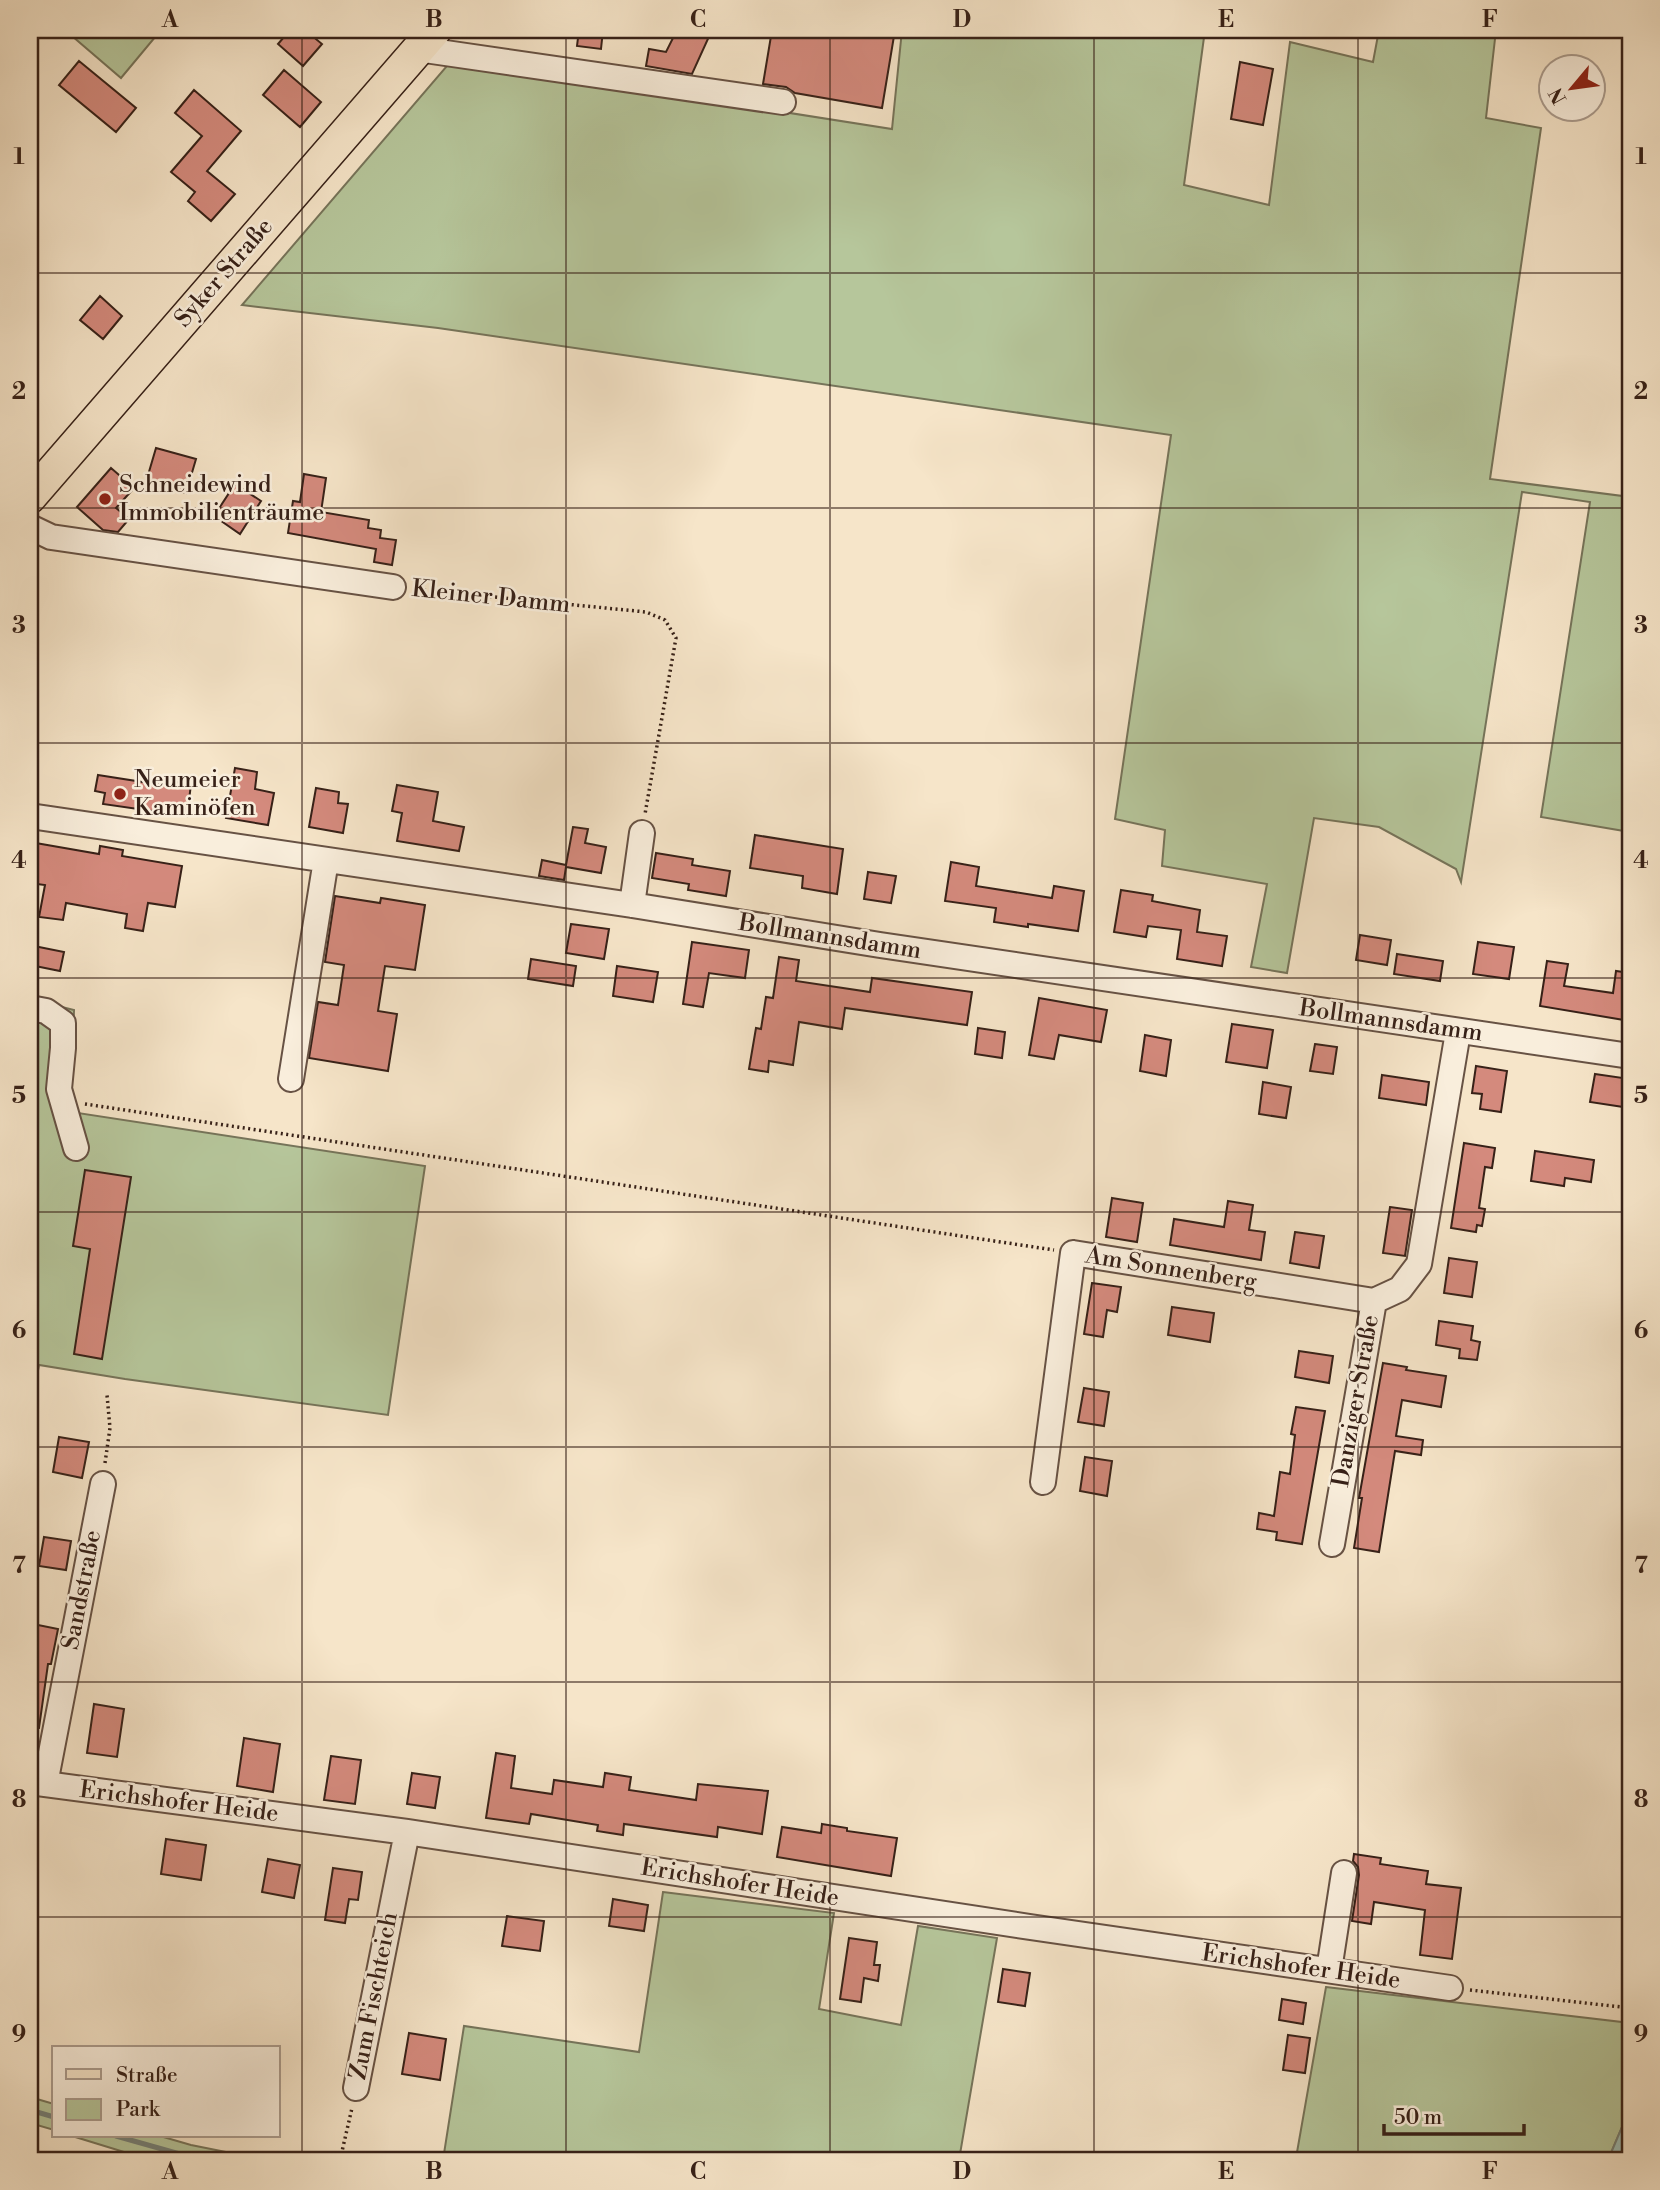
<svg xmlns="http://www.w3.org/2000/svg" width="1660" height="2190" font-family="'Libre Bodoni',serif">
<rect width="100%" height="100%" fill="#f6e5c9"/>
<filter id="stains"><feTurbulence type="fractalNoise" baseFrequency=".00286" numOctaves="4"/><feColorMatrix values="0 0 0 0 .2 0 0 0 0 .09 0 0 0 0 .02 0 0 0 .5 -.17"/></filter>
<radialGradient id="worn" r=".72"><stop offset=".6" stop-color="#630" stop-opacity="0"/><stop offset="1" stop-color="#630" stop-opacity=".3"/></radialGradient>
<path fill="#b6c69b" stroke="#76745a" stroke-width="2" d="M65,30H161L121,78Z
M902,30H1205L1184,185L1269,205L1290,42L1373,62L1379,30H1496L1486,118L1541,128L1490,479L1630,497V832L1541,817L1590,502L1522,492L1461,882L1456,869L1379,827L1314,818L1287,973L1251,967L1267,884L1162,866L1165,830L1115,819L1171,435L438,328L242,305L452,60L892,129Z
M30,999L74,1010L71,1112L425,1166L388,1415L125,1379L39,1365L30,1414Z
M663,1892L834,1913L819,2009L901,2025L918,1926L997,1938L959,2160H443L464,2026L639,2052Z
M1326,1987L1630,2023V2119L1622,2127L1608,2160H1306L1296,2158Z
M30,2097L54,2104V2130L30,2123Z
M72,2136H160L191,2145L266,2160H150Z"/>
<path fill="#9dbfb8" stroke="#748078" stroke-width="2" d="M1630,2119V2160H1608L1622,2127Z"/>
<g fill="none" stroke-linecap="round" stroke-linejoin="round">
<path stroke="#748078" stroke-width="5" d="M30,2110L54,2117
M116,2136L201,2160"/>
</g>
<path fill="#d48a7d" stroke="#372118" stroke-width="2" d="M290,30H305L322,44L303,66L278,44Z
M579,30H603L601,49L577,46Z
M677,30H712L692,74L646,66L649,49L666,52Z
M772,30H895L882,108L795,93L786,87L763,84Z
M79,61L136,108L116,132L59,85Z
M1240,62L1273,69L1263,125L1231,119Z
M284,70L321,102L300,127L263,95Z
M194,90L241,131L207,171L235,194L211,221L188,201L195,192L171,172L202,136L175,113Z
M100,296L122,316L103,339L80,320Z
M156,448L196,459L186,493L146,482Z
M111,468L134,488L116,508L129,519L118,532L103,530L77,507Z
M304,474L326,478L321,512L369,520L368,528L381,530L380,538L396,540L392,565L374,562L376,549L288,533L293,501L300,502Z
M235,484L261,501L240,534L214,516Z
M235,768L257,772L255,789L274,793L268,825L226,818Z
M98,775L162,785L163,780L191,784L187,816L103,804L105,793L95,791Z
M397,785L438,792L433,821L464,827L459,851L397,841L402,813L392,811Z
M316,788L339,792L338,803L348,804L343,833L309,827Z
M573,827L588,829L585,843L606,847L601,873L566,867L564,880L539,876L542,860L566,865Z
M755,835L843,849L837,894L802,888L803,876L750,868Z
M30,842L99,854L100,846L123,850L122,856L182,866L175,907L148,903L143,931L125,928L127,914L66,903L63,920L39,917L45,885L30,883Z
M656,853L693,859L692,865L730,871L726,896L688,890L689,884L652,878Z
M951,862L979,867L976,886L1052,898L1054,886L1084,891L1078,931L1028,924V927L994,922L996,908L945,901Z
M868,872L896,876L891,903L864,899Z
M1121,890L1153,895L1152,901L1200,910L1197,932L1227,936L1222,966L1177,959L1181,930L1148,926L1146,937L1114,932Z
M335,896L380,903L381,898L425,905L415,970L385,966L378,1011L397,1014L388,1071L309,1058L318,1002L338,1005L344,965L325,962Z
M571,924L609,929L604,959L566,953Z
M1360,935L1391,940L1387,965L1356,960Z
M692,942L749,950L745,978L709,973L703,1007L683,1004Z
M1478,942L1514,947L1509,979L1473,974Z
M34,946L64,952L60,971L30,965Z
M1397,954L1443,961L1440,981L1394,974Z
M779,957L799,960L796,981L870,992L872,978L972,992L967,1025L845,1008L842,1029L799,1022L793,1065L769,1061L768,1072L749,1069L756,1028L761,1029L766,997L773,998Z
M531,959L576,966L573,986L528,979Z
M1547,961L1568,964L1564,986L1613,993L1616,971L1630,973V1021L1540,1006Z
M617,966L658,972L653,1002L613,996Z
M1039,998L1107,1010L1101,1042L1059,1035L1054,1059L1029,1055Z
M1232,1024L1273,1030L1267,1068L1226,1062Z
M978,1028L1005,1032L1002,1058L975,1054Z
M1145,1035L1171,1040L1166,1076L1140,1071Z
M1315,1044L1337,1047L1333,1074L1310,1071Z
M1476,1066L1507,1071L1501,1112L1480,1109L1482,1094L1472,1093Z
M1595,1074L1630,1079V1108L1590,1102Z
M1382,1075L1429,1082L1426,1105L1379,1098Z
M1263,1082L1291,1087L1286,1118L1259,1114Z
M1464,1143L1495,1148L1492,1168L1485,1167L1479,1208L1485,1209L1482,1226L1477,1225L1476,1232L1451,1228Z
M1535,1151L1594,1160L1591,1182L1565,1178L1564,1186L1531,1181Z
M85,1170L131,1177L102,1359L74,1354L90,1249L73,1246Z
M1112,1198L1143,1203L1137,1242L1106,1237Z
M1228,1201L1253,1205L1249,1230L1265,1232L1261,1260L1170,1245L1174,1219L1224,1227Z
M1390,1207L1412,1210L1405,1256L1383,1253Z
M1295,1232L1324,1236L1319,1268L1290,1263Z
M1449,1258L1477,1262L1472,1297L1444,1293Z
M1092,1283L1121,1287L1117,1312L1107,1310L1103,1337L1084,1334Z
M1172,1307L1214,1313L1210,1342L1168,1335Z
M1439,1321L1473,1326L1471,1340L1480,1342L1477,1360L1459,1358L1460,1349L1436,1345Z
M1299,1351L1333,1356L1329,1383L1295,1377Z
M1383,1363L1407,1367L1406,1370L1446,1376L1441,1407L1402,1400L1396,1436L1423,1440L1421,1455L1395,1451L1379,1552L1354,1548L1362,1498H1359Z
M1084,1388L1109,1392L1104,1426L1078,1422Z
M1296,1407L1325,1411L1302,1544L1276,1540L1277,1532L1257,1529L1259,1513L1274,1516L1280,1472L1290,1474L1295,1435L1291,1434Z
M59,1437L89,1442L82,1478L53,1472Z
M1085,1457L1112,1461L1107,1496L1080,1491Z
M44,1537L71,1541L66,1570L39,1566Z
M33,1624L58,1629L51,1664H48L39,1728L30,1727V1643Z
M94,1704L124,1709L117,1757L87,1753Z
M244,1738L280,1744L273,1792L237,1786Z
M496,1753L515,1756L511,1788L552,1794L554,1780L603,1787L605,1773L631,1777L629,1790L696,1800L698,1784L768,1791L762,1834L718,1827L717,1837L624,1824L623,1835L597,1831L598,1825L531,1814L529,1824L486,1818Z
M331,1756L361,1760L355,1804L324,1800Z
M412,1773L440,1777L435,1808L407,1804Z
M822,1824L847,1828V1831L897,1838L891,1876L777,1857L782,1827L821,1833Z
M166,1839L206,1845L201,1880L161,1874Z
M1354,1854L1381,1858L1380,1864L1428,1871L1426,1884L1461,1888L1452,1959L1420,1955L1425,1910L1374,1902L1371,1924L1352,1921L1359,1875L1358,1867L1353,1861Z
M268,1859L300,1865L294,1898L262,1892Z
M333,1868L362,1872L358,1900L349,1899L345,1923L325,1920Z
M613,1899L648,1905L644,1931L609,1926Z
M507,1916L544,1921L540,1951L502,1946Z
M849,1938L877,1942L874,1965H880L878,1981L864,1978L861,2002L840,1999Z
M1003,1969L1030,1973L1025,2006L998,2002Z
M1282,1999L1306,2003L1303,2024L1279,2020Z
M409,2033L446,2039L440,2080L402,2074Z
M1288,2035L1310,2038L1305,2073L1283,2070Z"/>
<g fill="none" stroke-linecap="round" stroke-linejoin="round">
<g stroke="#675244" stroke-width="28">
<path id="minor" d="M418,49L783,102
M30,527L51,537L393,587
M30,816L632,905L880,945L1630,1056
M632,905L642,833
M30,1008L46,1011L63,1023V1048L59,1089L76,1148
M291,1079L326,860
M1043,1482L1073,1253L1374,1301
M1332,1544L1374,1301L1400,1289L1419,1264L1458,1032
M30,1782L407,1832L1030,1927L1450,1988
M45,1784L103,1484
M1329,1970L1344,1873
M356,2088L407,1832"/>
</g>
<g stroke="#372118" stroke-width="35">
<path id="major" d="M30,497L435,30"/>
</g>
<path stroke="#372118" stroke-width="3.5" stroke-dasharray="2 3.5" stroke-linecap="butt" d="M413,589L646,612L665,620L676,638L645,814
M85,1104L1054,1250
M105,1463L110,1428L107,1395
M1470,1990L1630,2008
M340,2160L352,2108"/>
<use href="#minor" stroke="#f9eedc" stroke-width="24"/>
<use href="#major" stroke="#f6e5c9" stroke-width="32"/>
</g>
<path fill="none" stroke="#372118" stroke-width="2" stroke-opacity="0.55" d="M302,30V2160M566,30V2160M830,30V2160M1094,30V2160M1358,30V2160M30,273H1630M30,508H1630M30,743H1630M30,978H1630M30,1212H1630M30,1447H1630M30,1682H1630M30,1917H1630"/>
<g fill="#8f2418" stroke="#f9eedc" stroke-width="2.5">
<circle cx="105" cy="499" r="7"/>
<circle cx="120" cy="794" r="7"/>
</g>
<g text-anchor="middle" dominant-baseline="central" stroke-width="5" stroke-linejoin="round" paint-order="stroke">
<g font-size="24" fill="#372118" stroke="#f9eedc">
<text transform="translate(224 273) rotate(-49)">Syker Straße</text>
<text transform="translate(491 597) rotate(6)">Kleiner Damm</text>
<text transform="translate(830 937) rotate(9)">Bollmannsdamm</text>
<text transform="translate(1391 1021) rotate(8)">Bollmannsdamm</text>
<text transform="translate(1171 1269) rotate(9)">Am Sonnenberg</text>
<text transform="translate(1356 1401) rotate(-80)">Danziger Straße</text>
<text transform="translate(82 1590) rotate(-79)">Sandstraße</text>
<text transform="translate(179 1802) rotate(7)">Erichshofer Heide</text>
<text transform="translate(740 1883) rotate(9)">Erichshofer Heide</text>
<text transform="translate(1301 1967) rotate(8)">Erichshofer Heide</text>
<text transform="translate(374 1996) rotate(-79)">Zum Fischteich</text>
</g>
<g font-size="24" fill="#372118" stroke="#f9eedc" text-anchor="start">
<text x="119" y="485">Schneidewind<tspan x="119" dy="28">Immobilienträume</tspan></text>
<text x="134" y="780">Neumeier<tspan x="134" dy="28">Kaminöfen</tspan></text>
</g>
</g>
<rect width="1660" height="2190" fill="none" stroke="#f6e5c9" stroke-width="77"/>
<rect x="52" y="2046" width="228" height="91" fill="#f9eedc" stroke="#ab9c8e" stroke-width="2"/>
<rect x="66" y="2069" width="35" height="10" fill="#f6e5c9" stroke="#ab9c8e" stroke-width="2"/>
<text x="116" y="2082" font-size="21" fill="#372118">Straße</text>
<rect x="66" y="2099" width="35" height="21" fill="#b6c69b" stroke="#ab9c8e" stroke-width="2"/>
<text x="116" y="2116" font-size="21" fill="#372118">Park</text>
<g transform="translate(1572 88) rotate(241)"><circle r="33" fill="#f9eedc" stroke="#ab9c8e" stroke-width="2"/>
<path d="M0-5L12 26L0 18L-12 26Z" fill="#8f2418"/>
<text y="-10" font-size="19" font-weight="bold" text-anchor="middle" fill="#372118">N</text>
</g>
<path d="M1384 2124v10h140v-10" fill="none" stroke="#372118" stroke-width="3.5"/>
<text x="1394" y="2124" font-size="21" fill="#372118" stroke="#f9eedc" stroke-width="5" paint-order="stroke">50 m</text>
<rect x="38" y="38" width="1584" height="2114" fill="none" stroke="#372118" stroke-width="2.5"/>
<g font-size="23" text-anchor="middle" font-weight="bold" fill="#372118">
<text x="170" y="27">A</text>
<text x="434" y="27">B</text>
<text x="698" y="27">C</text>
<text x="962" y="27">D</text>
<text x="1226" y="27">E</text>
<text x="1490" y="27">F</text>
<text x="19" y="164">1</text>
<text x="1641" y="164">1</text>
<text x="19" y="399">2</text>
<text x="1641" y="399">2</text>
<text x="19" y="633">3</text>
<text x="1641" y="633">3</text>
<text x="19" y="868">4</text>
<text x="1641" y="868">4</text>
<text x="19" y="1103">5</text>
<text x="1641" y="1103">5</text>
<text x="19" y="1338">6</text>
<text x="1641" y="1338">6</text>
<text x="19" y="1573">7</text>
<text x="1641" y="1573">7</text>
<text x="19" y="1807">8</text>
<text x="1641" y="1807">8</text>
<text x="19" y="2042">9</text>
<text x="1641" y="2042">9</text>
<text x="170" y="2179">A</text>
<text x="434" y="2179">B</text>
<text x="698" y="2179">C</text>
<text x="962" y="2179">D</text>
<text x="1226" y="2179">E</text>
<text x="1490" y="2179">F</text>
</g>
<rect width="100%" height="100%" filter="url(#stains)"/>
<rect width="100%" height="100%" fill="url(#worn)"/>
</svg>
